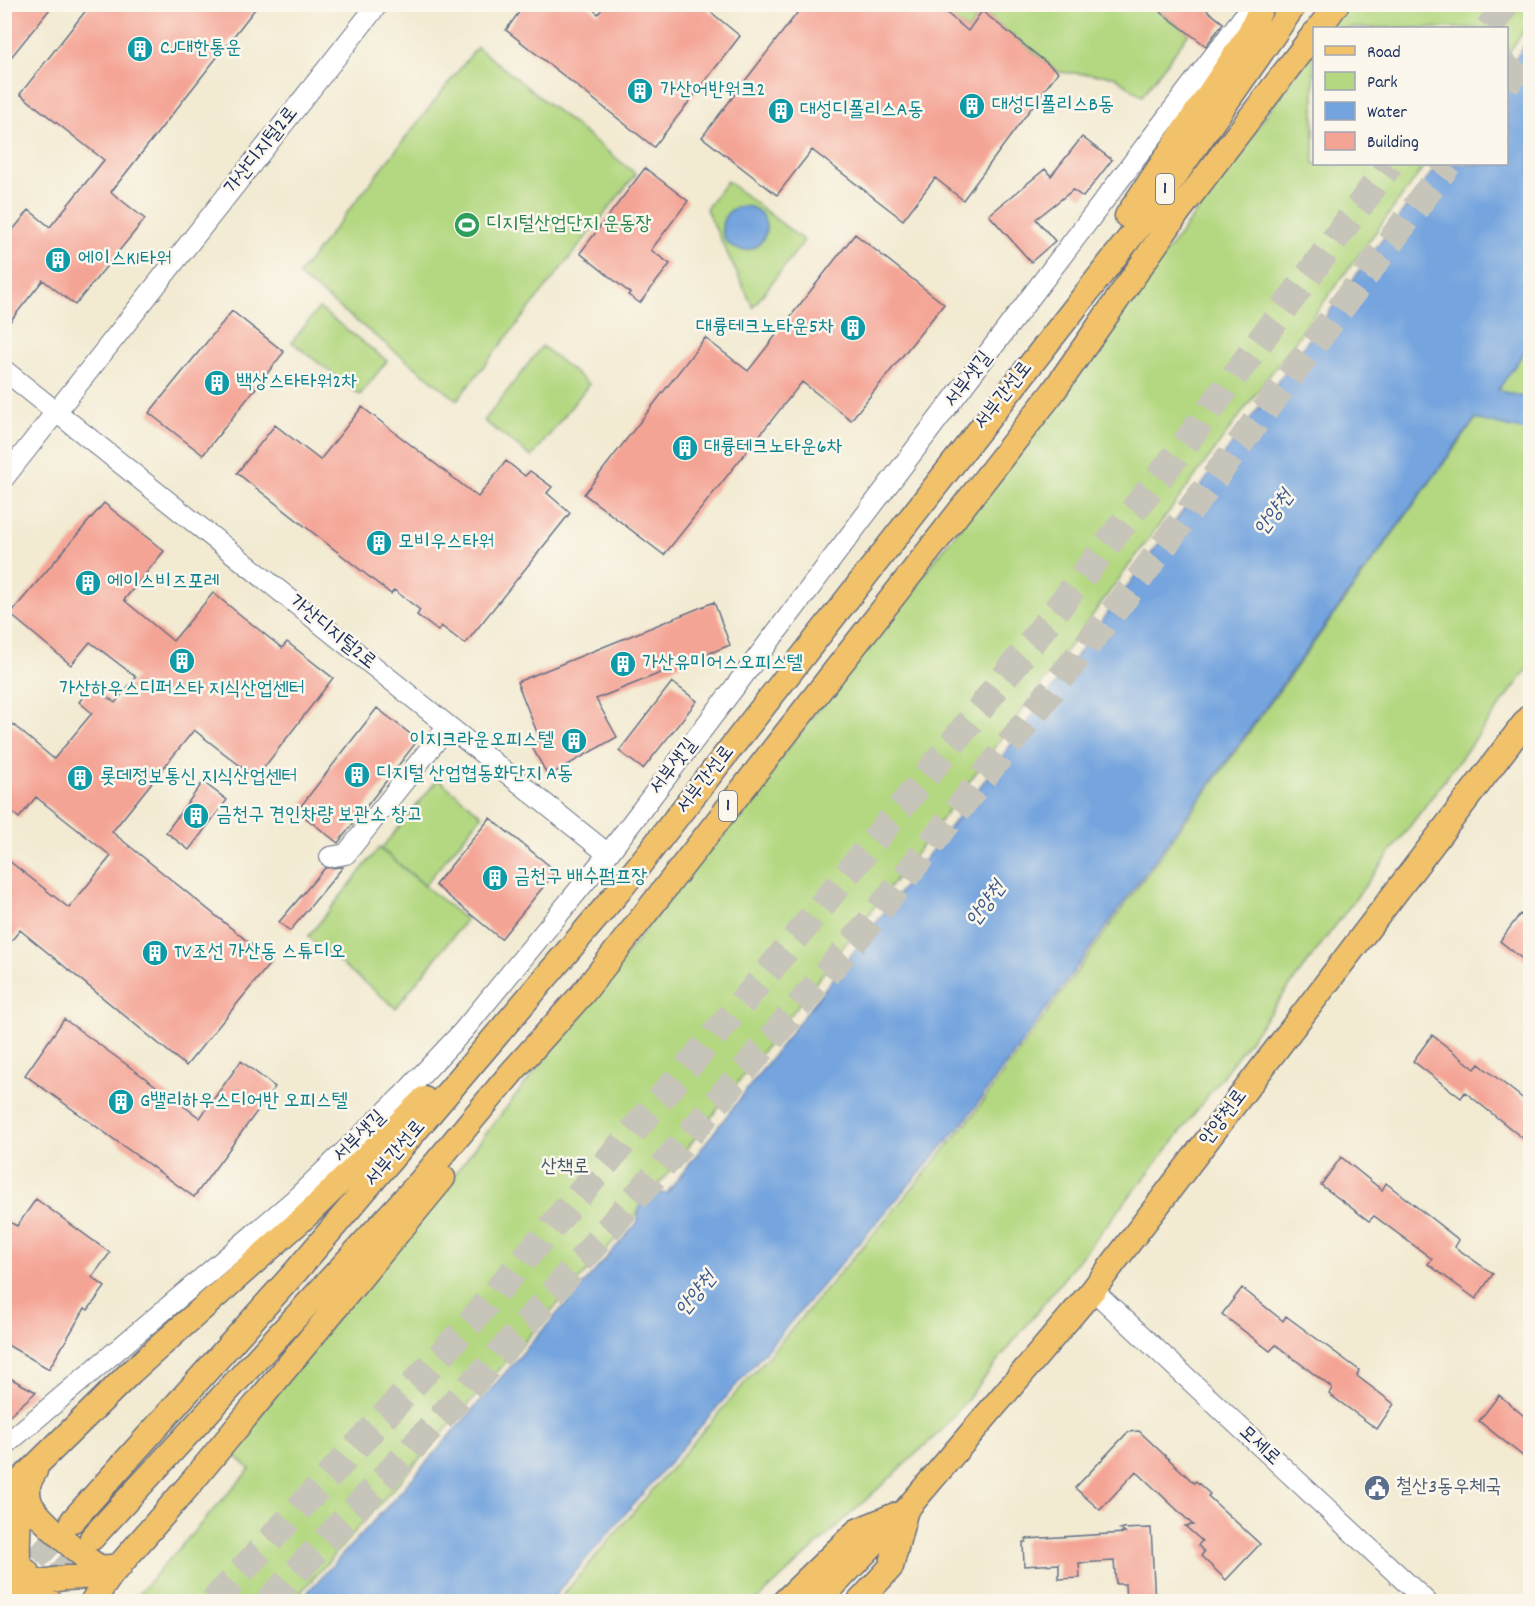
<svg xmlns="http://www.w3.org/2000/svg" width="1535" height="1606" font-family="Dekko,'Poor Story',sans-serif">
<rect width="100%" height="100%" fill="#fbf7ec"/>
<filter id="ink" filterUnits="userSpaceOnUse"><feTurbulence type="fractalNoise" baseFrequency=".0167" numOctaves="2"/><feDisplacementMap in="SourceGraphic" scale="12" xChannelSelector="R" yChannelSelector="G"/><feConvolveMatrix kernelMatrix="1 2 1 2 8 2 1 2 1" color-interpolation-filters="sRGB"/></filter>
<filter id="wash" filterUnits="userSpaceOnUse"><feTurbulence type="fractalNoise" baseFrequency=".008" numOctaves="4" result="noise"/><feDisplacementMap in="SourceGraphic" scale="24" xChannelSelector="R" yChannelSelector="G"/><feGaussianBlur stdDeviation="1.35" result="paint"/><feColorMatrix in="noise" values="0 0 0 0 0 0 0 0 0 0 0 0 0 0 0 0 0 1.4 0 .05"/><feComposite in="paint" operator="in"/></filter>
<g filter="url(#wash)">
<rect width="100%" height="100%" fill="#f2ead1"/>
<path fill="#b4d881" stroke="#688470" stroke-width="1.5" d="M936,5H1159L1156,9L1189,33L1142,96L1114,76L1058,72L982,11L968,31Z
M1345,5H1530V22L1507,55L1506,28H1328Z
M477,47L636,174L457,400L298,275Z
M1314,47V164H1426L924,843L623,1231L293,1601L131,1602L250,1469L228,1449L420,1218L956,533L1219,182Z
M727,181L804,241L753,307L706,209Z
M319,308L387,361L360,395L292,342Z
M1530,344V666L1173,1142L945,1427L756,1601L557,1602C694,1438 838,1280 973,1115Z
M542,346L589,384L532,457L484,421Z
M438,779L482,815L425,885L381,849Z
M379,848L466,920L396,1008L308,937Z"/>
<path fill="#74a4de" stroke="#486a9e" stroke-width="1.5" d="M1530,38V344L1498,390L1530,399V432L1475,419L967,1118L550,1601H299L394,1499L637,1223L642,1192L667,1193L953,823L1438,164H1506L1507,70Z
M722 228a22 22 0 1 1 44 0a22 22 0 1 1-44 0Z"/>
<g id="blocks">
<path fill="#f4a495" d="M4,4H54L4,66Z
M91,4H259L111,192L145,219L75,305L43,280L4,329V241L29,210L50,227L104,160L20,94Z
M525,4H587L598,14L606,4H701L740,36L654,147L506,30Z
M804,4H936L968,31L982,11L1058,72L963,200L935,178L903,220L812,150L777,195L702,137Z
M1150,4H1199L1223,23L1206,46Z
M1082,137L1112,160L1083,197L1073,190L1036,219L1055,241L1031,262L989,215L1045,169L1051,176Z
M645,168L688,201L651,250L670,264L640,303L628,295L630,293L580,253Z
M855,234L944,304L851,420L802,382L664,555L584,494L705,338L748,371Z
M232,311L284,352L203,455L149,413Z
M362,407L478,497L506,461L525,476L530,471L552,487L547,493L570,513L465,644L441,626L438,631L417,615L420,610L394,590L391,594L237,473L275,425L320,460Z
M104,503L164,551L124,600L173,641L213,593L282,648L287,642L333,678L256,778L194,730L112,832L272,961L186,1066L20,930L4,950V857L69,908L111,856L36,797L19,818L4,806V717L54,759L92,713L79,702L93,685L115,703L136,677L90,642L71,665L10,614Z
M714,602L730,645L596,699L617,737L548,776L531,745L540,740L517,682Z
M672,682L697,701L643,769L619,751Z
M377,708L418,740L338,843L297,811Z
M203,782L227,800L189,850L166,832Z
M490,818L556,871L501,939L435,885Z
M343,867L290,931L279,922L325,868Z
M1520,914L1530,922V965L1500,941Z
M64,1019L200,1118L241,1061L275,1087L194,1197L25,1075Z
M1432,1035L1475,1069L1479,1064L1530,1104V1144L1465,1092L1461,1098L1413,1061Z
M1341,1157L1382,1190L1386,1183L1459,1240L1455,1247L1493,1274L1476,1299L1428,1264L1432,1259L1374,1216L1369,1221L1321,1185Z
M36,1199L110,1253L92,1277L105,1287L88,1310L85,1308L49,1369L4,1343V1219L17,1226Z
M1242,1288L1283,1321L1286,1316L1359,1370L1357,1376L1394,1404L1377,1429L1329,1394L1332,1388L1276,1345L1270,1351L1222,1314Z
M4,1375L36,1392L4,1420Z
M1499,1395L1530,1421V1449L1524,1457L1479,1421Z
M1139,1431L1194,1483L1196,1481L1210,1494L1208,1496L1260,1544L1226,1580L1201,1556L1204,1552L1198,1545L1202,1541L1185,1526L1193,1525L1136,1471L1100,1510L1075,1488L1128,1432Z
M1151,1528L1155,1602H1126L1125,1584H1116L1114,1561L1079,1563L1080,1578L1059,1579V1564L1024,1566L1023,1542H1026V1539L1125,1533L1120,1529Z"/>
</g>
</g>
<g filter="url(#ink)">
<use href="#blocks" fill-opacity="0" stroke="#667086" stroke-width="1.5"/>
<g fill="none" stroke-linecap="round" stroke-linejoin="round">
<path stroke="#c7c5ba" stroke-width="24" stroke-dasharray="24 12" stroke-linecap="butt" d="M11,1586L73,1520
M34,1602L92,1538"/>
<path stroke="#c7c5ba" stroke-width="28" stroke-dasharray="28 14" stroke-linecap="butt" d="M1489,28L1506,4
M1506,85L1530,52
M213,1602L470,1323L768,972L976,714L1181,449L1390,164
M268,1602L490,1365L662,1167L865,928L1141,576L1448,164"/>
<g stroke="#667086" stroke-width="22">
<path id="minor" d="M4,370L608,854
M4,478L378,4
M330,857L346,854L448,726
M1093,1290L1427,1602
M4,1446L294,1200L402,1096L463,1031L608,854L1253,4"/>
</g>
<g stroke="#667086" stroke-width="27">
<path id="major" d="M1319,28L1337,4
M1127,216L1248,36L1263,4
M28,1485C28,1494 28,1501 33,1508C40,1519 89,1564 101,1567C107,1568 114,1566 120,1566
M4,1491L15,1486L131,1372L307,1215L424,1099
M73,1520L297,1270L619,891L1146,217L1295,4
M92,1538L420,1182L512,1072L584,992L1053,392L1179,211L1314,34
M26,1571L50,1602
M6,1587L66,1578L111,1575
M19,1602C19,1560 11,1508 35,1471
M92,1602L111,1575L191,1483L443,1178
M784,1602L857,1531L895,1515
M818,1602L905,1511L1093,1290L1530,716
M859,1602L891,1567L905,1513"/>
</g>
<use href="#minor" stroke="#fff" stroke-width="20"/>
<use href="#major" stroke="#f2c26a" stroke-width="24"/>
</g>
</g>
<defs>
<g id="building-disc" transform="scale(1.35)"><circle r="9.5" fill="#0f9aa8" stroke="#fbf7ec"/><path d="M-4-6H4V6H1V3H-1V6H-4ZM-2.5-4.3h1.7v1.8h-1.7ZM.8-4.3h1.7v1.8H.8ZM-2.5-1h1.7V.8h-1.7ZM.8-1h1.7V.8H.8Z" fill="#fff"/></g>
<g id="stadium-disc" transform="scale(1.35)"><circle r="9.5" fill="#2e9e5b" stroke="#fbf7ec"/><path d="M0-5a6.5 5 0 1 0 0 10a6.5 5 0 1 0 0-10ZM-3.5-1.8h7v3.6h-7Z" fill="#fff"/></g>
<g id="civic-disc" transform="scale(1.35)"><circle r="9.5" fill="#5c6f8a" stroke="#fbf7ec"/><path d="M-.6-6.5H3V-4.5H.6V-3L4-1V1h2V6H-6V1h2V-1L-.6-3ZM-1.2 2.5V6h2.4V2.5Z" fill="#fff"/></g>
</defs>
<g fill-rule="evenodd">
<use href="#building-disc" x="140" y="49"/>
<use href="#building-disc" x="640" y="91"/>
<use href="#building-disc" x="972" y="106"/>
<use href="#building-disc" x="781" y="111"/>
<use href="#stadium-disc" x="467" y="225"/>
<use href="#building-disc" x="58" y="260"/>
<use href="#building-disc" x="853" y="328"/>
<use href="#building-disc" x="217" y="383"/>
<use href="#building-disc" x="685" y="448"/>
<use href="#building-disc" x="379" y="543"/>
<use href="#building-disc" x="88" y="583"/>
<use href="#building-disc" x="182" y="661"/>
<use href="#building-disc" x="623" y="664"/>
<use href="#building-disc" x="574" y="741"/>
<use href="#building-disc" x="357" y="775"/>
<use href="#building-disc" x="80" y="778"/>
<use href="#building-disc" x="196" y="816"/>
<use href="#building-disc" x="495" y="878"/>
<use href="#building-disc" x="155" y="953"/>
<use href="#building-disc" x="121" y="1102"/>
<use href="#civic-disc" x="1377" y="1488"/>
</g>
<g text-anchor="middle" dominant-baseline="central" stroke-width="5" stroke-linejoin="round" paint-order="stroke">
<g fill="#fbf7ec" stroke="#5e6b89" stroke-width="1.5">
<rect x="1156" y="174" width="18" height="30" rx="4.5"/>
<rect x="719" y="791" width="18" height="30" rx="4.5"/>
</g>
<g font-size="18" font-weight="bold" fill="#1b2f5e">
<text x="1165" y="189">1</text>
<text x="728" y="806">1</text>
</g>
<g font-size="20" fill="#0d838f" stroke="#fbf7ec" text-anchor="start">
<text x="160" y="49">CJ대한통운</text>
<text x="660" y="91">가산어반워크2</text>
<text x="992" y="106">대성디폴리스B동</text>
<text x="800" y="111">대성디폴리스A동</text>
<text x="78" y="260">에이스K1타워</text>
<text x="834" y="328" text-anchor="end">대륭테크노타운5차</text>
<text x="236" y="383">백상스타타워2차</text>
<text x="704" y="448">대륭테크노타운6차</text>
<text x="398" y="543">모비우스타워</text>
<text x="107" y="583">에이스비즈포레</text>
<text x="642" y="664">가산유미어스오피스텔</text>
<text x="182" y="690" text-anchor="middle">가산하우스디퍼스타 지식산업센터</text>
<text x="554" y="741" text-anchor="end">이지크라운오피스텔</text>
<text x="376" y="775">디지털 산업협동화단지 A동</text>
<text x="100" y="778">롯데정보통신 지식산업센터</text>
<text x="216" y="816">금천구 견인차량 보관소 창고</text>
<text x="514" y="878">금천구 배수펌프장</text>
<text x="174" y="953">TV조선 가산동 스튜디오</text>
<text x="140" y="1102">G밸리하우스디어반 오피스텔</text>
</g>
<g font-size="20" fill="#1b2f5e" stroke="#fbf7ec">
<text transform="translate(262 151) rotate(-52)">가산디지털2로</text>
<text transform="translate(969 380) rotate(-53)">서부샛길</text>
<text transform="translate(1004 396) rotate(-52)">서부간선로</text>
<text transform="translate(332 633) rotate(39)">가산디지털2로</text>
<text transform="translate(674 767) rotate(-53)">서부샛길</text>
<text transform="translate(706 780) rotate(-52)">서부간선로</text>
<text transform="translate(1224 1118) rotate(-53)">안양천로</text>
<text transform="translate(360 1137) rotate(-45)">서부샛길</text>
<text transform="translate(396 1154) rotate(-49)">서부간선로</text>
<text transform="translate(1259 1446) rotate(43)">모세로</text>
</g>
<g font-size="20" fill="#27864d" stroke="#fbf7ec" text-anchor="start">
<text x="486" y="225">디지털산업단지 운동장</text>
</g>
<g font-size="20" fill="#415967" stroke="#fbf7ec">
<text x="565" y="1168">산책로</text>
</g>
<g font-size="20" fill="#4e5e75" stroke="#fbf7ec" text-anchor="start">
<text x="1396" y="1488">철산3동우체국</text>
</g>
<g font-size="21" font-style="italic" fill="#3a588b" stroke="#fbf7ec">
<text transform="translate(1275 514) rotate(-54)">안양천</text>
<text transform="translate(987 905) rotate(-54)">안양천</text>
<text transform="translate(697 1295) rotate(-51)">안양천</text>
</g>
</g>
<rect width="1535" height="1606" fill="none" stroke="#fbf7ec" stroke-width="24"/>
<rect x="1313" y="27" width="195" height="138" fill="#fbf7ec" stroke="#a1a7b3" stroke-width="1.5"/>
<rect x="1325" y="46" width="30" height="9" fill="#f2c26a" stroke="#a1a7b3" stroke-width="1.5"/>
<text x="1367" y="57" font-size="18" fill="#1b2f5e">Road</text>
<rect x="1325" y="72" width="30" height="18" fill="#b4d881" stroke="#a1a7b3" stroke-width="1.5"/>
<text x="1367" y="87" font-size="18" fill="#1b2f5e">Park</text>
<rect x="1325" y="102" width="30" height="18" fill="#74a4de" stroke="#a1a7b3" stroke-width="1.5"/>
<text x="1367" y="117" font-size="18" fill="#1b2f5e">Water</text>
<rect x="1325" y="132" width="30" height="18" fill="#f4a495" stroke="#a1a7b3" stroke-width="1.5"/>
<text x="1367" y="147" font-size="18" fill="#1b2f5e">Building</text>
</svg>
